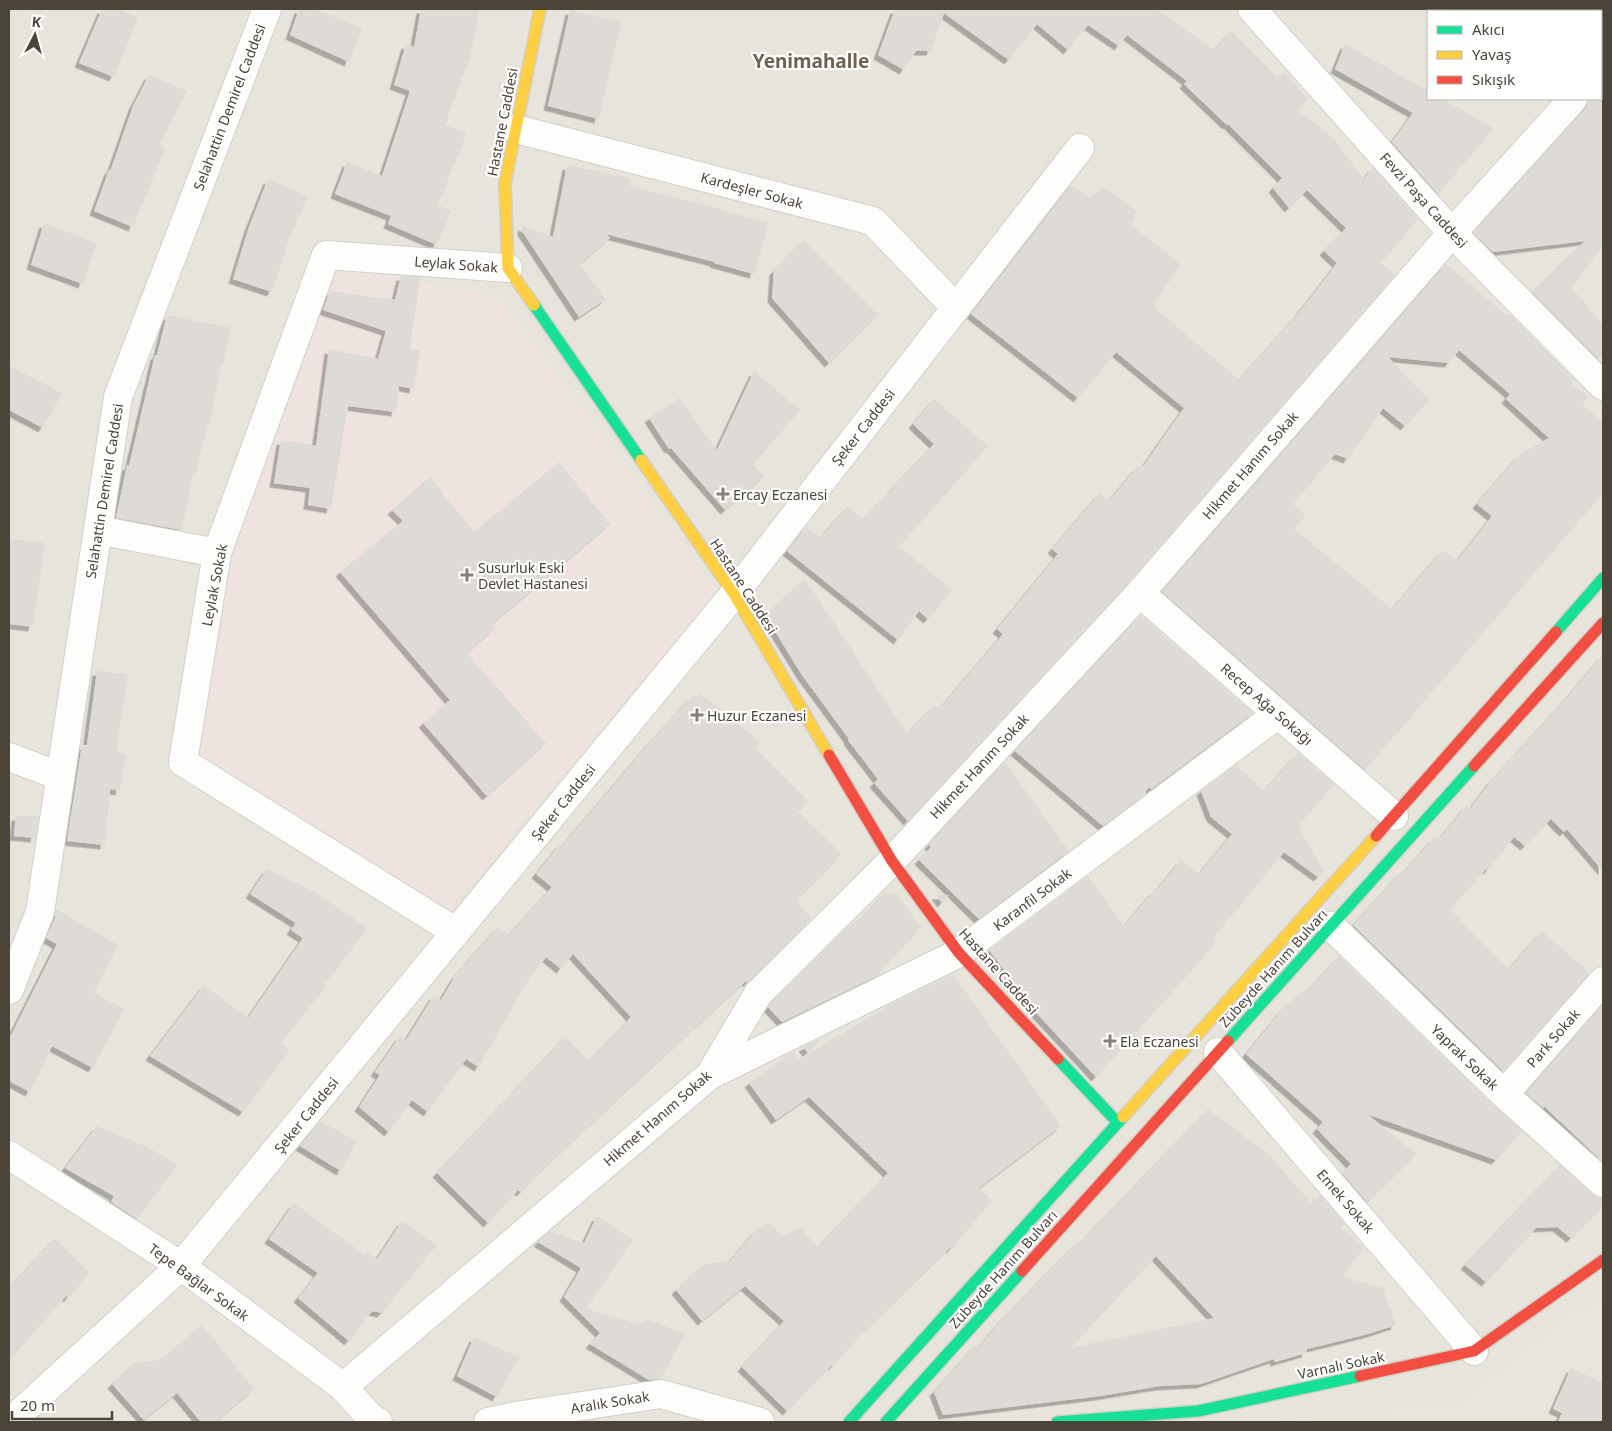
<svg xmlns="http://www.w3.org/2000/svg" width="1612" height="1431" font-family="'Noto Sans',sans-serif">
<defs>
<filter id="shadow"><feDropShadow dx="-4.5" dy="4.5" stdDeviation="0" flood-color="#0004"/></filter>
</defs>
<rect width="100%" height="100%" fill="#f4f2ee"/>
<path fill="#e7e4dc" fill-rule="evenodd" d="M9,9H1603V1422H9ZM1428,11H1601V99H1428Z"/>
<path fill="#eae5da" d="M1603,1304V1422H1260L1459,1404L1576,1310Z"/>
<path fill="#eee3df" d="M338,267L498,297L717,591L447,912L197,755L231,559Z"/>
<path fill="#dedbd6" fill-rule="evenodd" filter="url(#shadow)" d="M102,9H118L138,17L114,77L79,63Z
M299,9H314L363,28L349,62L290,35Z
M421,9H479L471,54L445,125L467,133L438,205L451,211L437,245L388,224L391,216L335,194L347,162L382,176L410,91L394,85L406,44L414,47Z
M895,9H1157L1214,50L1231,31L1276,76L1285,73L1308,99L1298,110L1332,137L1364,179L1373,167L1418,219L1381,263L1395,275L1128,583L908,821L874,783L878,779L848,740L849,739L802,675L765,615L805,579L907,733L935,705L942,706L1003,634L997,629L1058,554L1052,549L1100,493L1109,501L1137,467L1144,465L1184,408L1116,352L1078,398L971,314L1071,185L1090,198L1103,188L1112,192L1136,211L1131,225L1181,264L1153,306L1239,380L1298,314L1337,263L1324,251L1346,228L1307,190L1289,208L1273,188L1282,178L1228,124L1227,125L1184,84L1187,81L1127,35L1119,46L1088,25L1068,50L1037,24L1009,60L944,13L931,51H916L904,70L878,55Z
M570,10L621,22L599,119L548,106Z
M1345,44L1428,91V99H1442L1494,128L1438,194L1392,142L1413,113L1335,69Z
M149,75L187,91L160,143L165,149L133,227L94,211L109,170L111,169L133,106Z
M1603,87V239H1599L1603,243V245L1572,288L1603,325V354L1598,359L1532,292L1585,241L1493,252L1473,233L1585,109L1588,103L1592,99H1601V89Z
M567,165L630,178V186L722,209L721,210L769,223L754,274L714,263L715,262L606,234L610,238L580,264L606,299L579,317L522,231V226L553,237Z
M268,179L308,196L289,239L272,292L233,279L249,227Z
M44,223L97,243L83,284L31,265Z
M804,240L878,315L829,363L772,298L774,271Z
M1446,264L1507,316L1510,314L1574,379L1570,382L1588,397L1582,404L1603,422V493L1365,770L1162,592ZM1459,350L1510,394L1506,399L1549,438L1519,455L1477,504L1492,516L1457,561L1443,550L1392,609L1294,529L1306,515L1293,504L1335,454L1348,459L1383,408L1405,426L1429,400L1388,357L1449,363Z
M401,276L420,277L410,349L420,350L414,389L399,386L396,412L348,406L331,509L308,505L310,488L274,483L281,440L316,446L329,349L378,359L386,331L323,310L330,291L395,300Z
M167,315L231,328L223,364H221L210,423L209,422L195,474H193L182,530L116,518L127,465L129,466L155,355H157Z
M9,366L62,393L43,428L9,410Z
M754,371L800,410L753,464L764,476L725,510L671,448L669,449L649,418L679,398L717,450Z
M934,399L988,446L895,551L903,549L952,590L928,619L919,611L898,640L787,551L806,527L820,538L848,506L863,520L934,444L913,424Z
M559,462L610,524L492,624L495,628L467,653L546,743L487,796L423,723L450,700L340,572L403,521L392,510L430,477L474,532Z
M9,539L45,543L33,627L9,624Z
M1141,615L1253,713L1151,789L1149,787L1139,799L1103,826L1015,751Z
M1603,655V871L1567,829L1564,832L1551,819L1525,846L1514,837L1488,870L1486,869L1450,909L1509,969L1542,931L1590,973L1503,1071L1353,925L1403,870H1406L1434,837L1440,838L1467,805L1470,809L1490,782L1563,702Z
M97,671L128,674L116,752L126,754L120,791L110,789L105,845L67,841L82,745H87Z
M700,693L760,742L755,748L808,801L797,811L842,854L797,900L811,919L747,983L746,981L627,1090L543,1169L521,1192L518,1190L488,1223L437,1173L565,1037L589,1061L631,1017L573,954L561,969L546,957L524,987L479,1067L466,1059L428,1112L412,1100L389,1132L359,1107L380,1075L375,1072L400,1036L406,1040L434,995L441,1000L455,976L498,927L509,935L552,887L536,874L560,844L562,846L651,741L693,695L697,699Z
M1298,753L1334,784L1298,826L1324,871L1318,877L1284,852L1213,938L1217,941L1198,963L1096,1077L1002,976H1009L989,950L1088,876L1124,926L1154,890L1156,891L1181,860L1199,874L1232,834L1211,817L1201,791L1236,765L1264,791Z
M1005,762L1069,851L979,919L919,860L931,847L929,845Z
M16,816H39L35,838L14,836Z
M267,869L313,891L368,928L324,985L326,986L281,1043L290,1050L243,1112L150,1056L204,985L248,1018L303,938L291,930L296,923L250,894Z
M884,893L897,894L921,927L877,976L782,1022L768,1007L770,1004L857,919L860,921Z
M936,895H949L942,903Z
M56,909L118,945L94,993L124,1009L93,1068L52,1046L30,1092L9,1081V1039L57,944L46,938L55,918Z
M1339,956L1493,1105L1522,1131L1496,1160L1367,1114L1416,1154L1367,1202L1342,1173L1351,1164L1317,1129L1323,1122L1246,1054L1281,1011L1303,990L1306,993Z
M953,974L1061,1126L979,1188L992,1201L951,1249L950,1248L865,1330L833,1366L832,1365L787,1411L742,1367L784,1321L745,1286L702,1321L676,1290L704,1264L730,1261L755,1231L768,1223L784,1236L801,1227L817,1248L888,1173L809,1097L776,1120L749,1083L791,1053L793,1052L799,1059L893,1003Z
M1603,1004V1162L1544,1106L1543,1108L1526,1093Z
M822,1038L808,1053L803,1047Z
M1208,1109L1270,1156L1312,1204L1320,1195L1345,1224L1341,1228L1364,1247L1343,1277L1383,1288L1396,1325L1368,1334L1307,1349L1306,1353L1275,1362L1274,1359L1201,1384L1160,1386L1100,1396L943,1415L934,1392L976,1345L979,1347L1005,1316L1075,1244L1077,1246ZM1156,1256L1214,1318L1070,1348L1135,1278Z
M320,1121L357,1141L341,1171L300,1146Z
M97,1126L149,1148L178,1165L137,1219L111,1202L114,1196L65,1168Z
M1560,1165L1593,1195L1599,1198H1603V1206L1571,1238L1557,1227L1536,1228L1486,1282L1465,1265Z
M294,1203L365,1255L368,1252L377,1259L402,1221L437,1245L382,1313L372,1311L349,1341L298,1298L318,1273L269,1239Z
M597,1216L633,1240L586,1309L641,1325L646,1319L685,1334L661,1379L649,1380L590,1344L600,1333L564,1297L581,1268L538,1242L550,1231L584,1243Z
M55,1238L90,1273L68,1298L66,1296L9,1360V1288Z
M202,1325L254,1389L215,1422H201L177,1393L144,1420L112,1384L134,1363L160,1360Z
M474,1337L519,1357L497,1397L457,1376Z
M1571,1368L1603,1383V1422H1558L1562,1413L1553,1409Z"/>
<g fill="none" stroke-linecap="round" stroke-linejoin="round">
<g stroke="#d2d0cb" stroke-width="30">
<path id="street" d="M1252,9L1452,233L1603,386
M1601,69L1603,66
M516,129L873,221L956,308
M98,530L217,553
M1140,593L1394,816
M9,757L60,776
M1331,926L1504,1094L1603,1183
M456,932L183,762L217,553L326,255L508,268
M9,990L40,912L118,397L267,9
M1218,1052L1474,1351
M710,1075L959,953L1278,714
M1504,1094L1603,981
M9,1155L181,1266L343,1387L371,1418L378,1422
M343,1387L710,1075L758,994L892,861L1140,593L1452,233L1573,99
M10,1422L181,1266L734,594L1080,148
M488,1422L516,1416L661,1394L760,1422"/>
</g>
<g stroke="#d3cfc5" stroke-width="14">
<path id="fast" d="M534,305L641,460
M1556,632L1603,578
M1228,1041L1474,766
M1058,1059L1118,1123
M849,1422L1123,1117
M886,1422L1022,1271
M1057,1422L1198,1411L1360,1376"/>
</g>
<g stroke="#d3cfc5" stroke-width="14">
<path id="slow" d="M534,305L508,268L505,183L540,9
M641,460L734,594L829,755
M1123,1117L1376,836"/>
</g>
<g stroke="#d3cfc5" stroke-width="14">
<path id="jam" d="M829,755L892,861L959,953L1058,1059
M1474,766L1603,623
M1376,836L1556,632
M1022,1271L1228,1041
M1360,1376L1474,1351L1603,1260"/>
</g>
<use href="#street" stroke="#fdfdfc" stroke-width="28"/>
<use href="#fast" stroke="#16e098" stroke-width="11"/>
<use href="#slow" stroke="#ffcf43" stroke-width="11"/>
<use href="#jam" stroke="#f24e42" stroke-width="11"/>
</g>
<g fill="#868178" stroke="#fff" stroke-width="2">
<path d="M720.5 486.5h5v5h5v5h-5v5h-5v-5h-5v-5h5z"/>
<path d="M464.5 567.5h5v5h5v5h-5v5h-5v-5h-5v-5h5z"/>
<path d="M694.5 707.5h5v5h5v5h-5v5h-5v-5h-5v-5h5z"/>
<path d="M1107.5 1033.5h5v5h5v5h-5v5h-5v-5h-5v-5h5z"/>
</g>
<g text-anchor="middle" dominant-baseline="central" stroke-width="4.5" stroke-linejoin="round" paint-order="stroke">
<g font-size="14" fill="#4b4439" stroke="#fff">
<text transform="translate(229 107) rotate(-69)">Selahattin Demirel Caddesi</text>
<text transform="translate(502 122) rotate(-79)">Hastane Caddesi</text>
<text transform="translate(752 190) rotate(15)">Kardeşler Sokak</text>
<text transform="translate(1424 200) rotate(48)">Fevzi Paşa Caddesi</text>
<text transform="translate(456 264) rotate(4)">Leylak Sokak</text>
<text transform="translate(863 427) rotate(-52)">Şeker Caddesi</text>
<text transform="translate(1250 465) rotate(-49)">Hikmet Hanım Sokak</text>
<text transform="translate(104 491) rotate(-81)">Selahattin Demirel Caddesi</text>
<text transform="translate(214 585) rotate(-79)">Leylak Sokak</text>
<text transform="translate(744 586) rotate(57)">Hastane Caddesi</text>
<text transform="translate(1267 704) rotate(41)">Recep Ağa Sokağı</text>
<text transform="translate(979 766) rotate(-47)">Hikmet Hanım Sokak</text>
<text transform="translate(563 802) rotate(-51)">Şeker Caddesi</text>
<text transform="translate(1032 899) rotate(-37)">Karanfil Sokak</text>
<text transform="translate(1273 968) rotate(-48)">Zübeyde Hanım Bulvarı</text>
<text transform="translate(999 971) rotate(48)">Hastane Caddesi</text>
<text transform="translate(1553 1038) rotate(-49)">Park Sokak</text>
<text transform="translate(1465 1057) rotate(44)">Yaprak Sokak</text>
<text transform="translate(306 1115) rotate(-51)">Şeker Caddesi</text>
<text transform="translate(657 1118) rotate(-41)">Hikmet Hanım Sokak</text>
<text transform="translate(1346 1201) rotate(49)">Emek Sokak</text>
<text transform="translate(1003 1269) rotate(-48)">Zübeyde Hanım Bulvarı</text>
<text transform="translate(199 1282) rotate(36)">Tepe Bağlar Sokak</text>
<text transform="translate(1341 1365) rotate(-12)">Varnalı Sokak</text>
<text transform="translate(610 1402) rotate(-9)">Aralık Sokak</text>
</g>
<g font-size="14" fill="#4b4439" stroke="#fff" text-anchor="start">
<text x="733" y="494">Ercay Eczanesi</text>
<text x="478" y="567">Susurluk Eski<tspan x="478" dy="16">Devlet Hastanesi</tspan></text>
<text x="707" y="715">Huzur Eczanesi</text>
<text x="1120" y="1041">Ela Eczanesi</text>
</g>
<g font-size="19" font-weight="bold" fill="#6e6250" stroke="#fff">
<text x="811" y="61">Yenimahalle</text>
</g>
</g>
<rect width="1612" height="1431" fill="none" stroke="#4b4439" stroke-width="20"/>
<rect x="1427" y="10" width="175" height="90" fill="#ffffff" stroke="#b7b4b0"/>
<rect x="1437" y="26" width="25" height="8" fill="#16e098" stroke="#b7b4b0"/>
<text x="1472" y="35" font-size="15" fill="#4b4439">Akıcı</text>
<rect x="1437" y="51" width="25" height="8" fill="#ffcf43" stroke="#b7b4b0"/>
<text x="1472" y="60" font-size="15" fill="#4b4439">Yavaş</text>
<rect x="1437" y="76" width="25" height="8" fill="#f24e42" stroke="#b7b4b0"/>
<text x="1472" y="85" font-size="15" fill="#4b4439">Sıkışık</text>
<g transform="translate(35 35) rotate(6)" stroke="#ffffff" stroke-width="4" paint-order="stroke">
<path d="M0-4L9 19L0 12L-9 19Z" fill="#4b4439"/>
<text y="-8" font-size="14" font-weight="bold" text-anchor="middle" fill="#4b4439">K</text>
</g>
<path d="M12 1411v8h100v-8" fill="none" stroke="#4b4439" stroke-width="2.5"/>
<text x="20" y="1411" font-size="15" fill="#4b4439" stroke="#ffffff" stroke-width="4" paint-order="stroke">20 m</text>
</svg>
